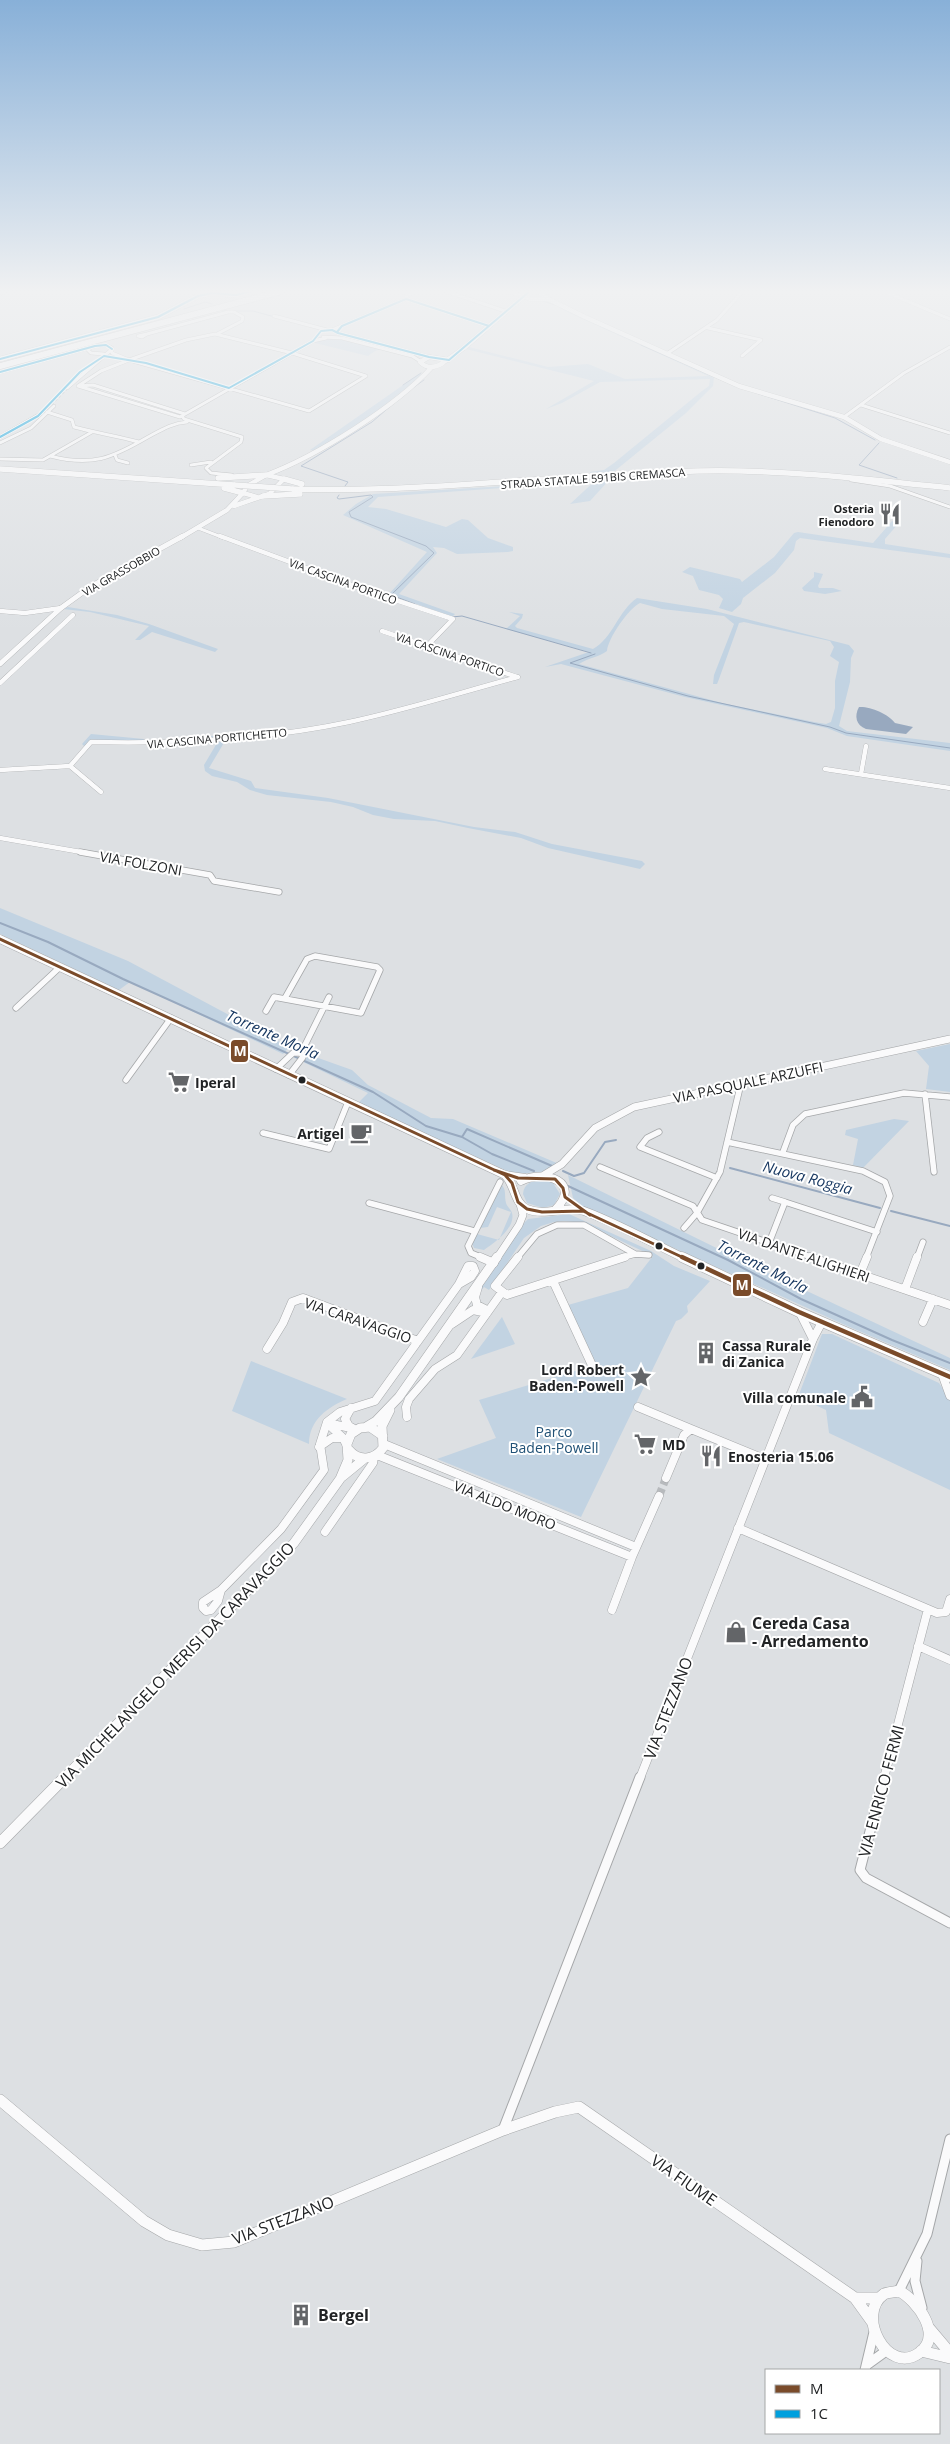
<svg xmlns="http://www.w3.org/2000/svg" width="950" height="2444" font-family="'Open Sans',sans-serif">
<rect width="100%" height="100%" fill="#dde0e3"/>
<path fill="#c2d3e2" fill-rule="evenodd" d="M543,298L714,377L713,386L686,413L611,474H591L590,472L604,470L614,463L702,391L709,386L710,379L600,382L562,403L546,409L594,381L466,349L469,347L548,367L588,364L625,379L708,376L567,312Z
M321,339H340L381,349L375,351L368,356L315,343Z
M419,374L423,375L376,412L315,451L310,450Z
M611,478L590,501L570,504L597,479Z
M506,486L502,488L378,497L368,507L386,509L446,527L462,519L468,520L488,538L513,547V551L508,552L457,554L444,548L433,547L437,553L399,594L455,614L452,617L389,594L427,552L343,515L356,504L373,494Z
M892,521L898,524L885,539V544L950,554V558L800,538L796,541L794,550L775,573L743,598L741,604L732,612L719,608L723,599L719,595L699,590L693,576L682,572L690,567L740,579L742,582L774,557L794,533L798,532L873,543Z
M814,572L823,574L818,586L819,588H833L842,591L825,594L804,591L802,588L814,577Z
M637,598L707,609L849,645L854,651L851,658L850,682L839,726L847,731L950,743V751L847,736L827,728L685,697L561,664L545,667L589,652L506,629L520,616L509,612L523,614L522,618L515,626L517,628L593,649C613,638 618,611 637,598ZM640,603L662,609L724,616L734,624L714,675L713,684H717L719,679L739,623L744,622L830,641L834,647L830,656L839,662L835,681V708L831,722L826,724L814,722L722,703L579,664C588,658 599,657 607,651C608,638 629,608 640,603Z
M68,607L117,615L149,624L218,649L215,652L152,632L140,640H135L149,626L90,612L63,609Z
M91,734L144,739L142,743L104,740H92L84,746L82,744Z
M222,735L234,736L225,741L209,768L251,781L255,788L328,798L474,827L515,832L552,844L642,861L645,864L640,869L548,848L521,838L468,828L435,821L394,819L373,815L353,807L331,802L267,795L250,790L237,782L212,776L205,771L204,765L217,743L215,738L183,741L172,740Z
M0,908L128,961L289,1047L283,1054L130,982L119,990L0,934Z
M950,1044V1092L926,1089L929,1066L916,1051Z
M307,1054L352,1070L368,1085L431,1118L453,1119L559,1164L553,1171L514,1174L358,1103L368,1093L301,1061Z
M894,1119L909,1121L863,1168L853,1165L858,1139L845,1135L846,1130Z
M568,1175L749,1264L950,1358V1370L845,1325L583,1207L573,1198Z
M542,1179L553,1183L560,1194L554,1205L543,1208L527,1203L523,1194C524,1183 532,1181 542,1179Z
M501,1184C507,1190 504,1195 506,1203C507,1207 511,1209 512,1213C516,1228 494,1243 484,1250L474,1248L472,1243L477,1234L499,1240L511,1212L497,1207L488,1227L480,1228Z
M569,1214L651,1251L674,1266L710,1281L687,1306L688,1312L681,1319L676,1321L581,1517L437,1459L496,1438L479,1400L595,1365L568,1305L628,1288L653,1256L583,1223L564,1221L554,1222L541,1226L524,1238L489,1290L484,1287L478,1295L481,1286L521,1226L528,1219Z
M502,1317L515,1344L471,1359Z
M822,1334H832L939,1383L950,1400V1490L829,1433L826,1410L798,1397Z
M251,1361L347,1399C328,1407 309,1420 309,1444L232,1411Z"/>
<path fill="#98a9bf" d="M859,707C869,706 889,714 895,723L913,727L906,734L866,729C856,725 854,716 859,707Z"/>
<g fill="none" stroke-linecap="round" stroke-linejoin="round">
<path stroke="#98a9bf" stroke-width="1" d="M543,301L555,305
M184,309L205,302L212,304
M223,311H253L304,325
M641,345L735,386
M403,385L421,373
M410,390L424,380
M756,393L835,418L875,440
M879,443L859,465L897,478
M345,486L348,482L301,466L372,422L393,404
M339,495L337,498L339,499L371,495L373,497L349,512L351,517L426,546L434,553L391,595L415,604
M452,617L462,616L591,653
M595,654L570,663L688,696L830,727L846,733L950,748"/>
<path stroke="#98a9bf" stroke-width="2" d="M0,923L48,942L123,979L373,1092L426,1126L462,1137L492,1154L534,1171
M462,1137L467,1129L552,1166
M730,1168L880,1208
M563,1171L574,1176L584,1173L605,1142L616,1140
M568,1186L728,1260L801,1299L892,1340L950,1363
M891,1211L950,1226"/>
<path fill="#d8d9db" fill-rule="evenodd" d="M6,291H20L0,298V292Z"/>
<path stroke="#b7babd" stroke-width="3" stroke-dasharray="3 2" stroke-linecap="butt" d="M51,404L67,388"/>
<path stroke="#b7babd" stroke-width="8" stroke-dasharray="8 4" stroke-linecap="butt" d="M659,1496L666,1478"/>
<g stroke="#a5a7a9" stroke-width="4">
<path id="minor-far4" d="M445,291L505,311
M504,291L523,296
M618,291L622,292
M883,291L950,319
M406,299L489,326
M274,316L327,330
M708,328L761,340L742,356
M332,330L406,299V296L418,291
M338,333L429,357
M147,334L228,312H234L243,317L242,321L217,334
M147,334L142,337L138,336Z
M215,334L292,353L366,376L309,411L129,360L186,340Z
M323,337L342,338L412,356L420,361
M91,347L88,350L91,353L104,354
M668,353L717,320L743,291
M0,372L95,346L106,345L112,348V353L129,360
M78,386L101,371L129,360
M78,386L180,417L313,341L326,338
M79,386L93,385L185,414
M67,388L111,350
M861,405L950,433
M47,412L72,420L74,427C96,433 117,436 139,442
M182,416L184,419L242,437L241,442L206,468L211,473L232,475
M844,417L904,373L950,347
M0,437L42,413
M0,443L31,428L54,406
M115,455L117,460L128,463
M50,456C92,467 112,458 148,437C161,430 172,423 187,422
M0,459L43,460L92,432
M191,465L211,462
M851,480L890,486L950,507
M198,528L224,538"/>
</g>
<g stroke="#a5a7a9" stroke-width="5">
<path id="minor-far3" d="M220,536L368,591L453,619L427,646
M0,611L25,613L61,608
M382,631L517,677
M0,683L73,615
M70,766L101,792
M825,769L950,788
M0,770L70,766L91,742C177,744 264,740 349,722C406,710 462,692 518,677
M861,774L866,746
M0,838L87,853"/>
</g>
<g stroke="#a5a7a9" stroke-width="7">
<path id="minor-far2" d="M80,852L210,875L214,881L279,892
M16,1008L60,967
M266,1011L274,997L361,1013L380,970L377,967L315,956L307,959L285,998
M301,1053L329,997
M276,1069L293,1053H301L303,1057L289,1075
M126,1080L171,1018
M925,1094L934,1172
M659,1132L647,1138L640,1147L717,1178
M263,1133L329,1149L348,1102
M727,1142L863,1171L885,1182L890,1196L866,1258
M783,1152L793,1125L805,1114L904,1093L950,1097
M600,1167L693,1206L702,1220L814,1258
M772,1198L785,1202
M369,1203L474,1231
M684,1228L697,1213L720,1172L741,1083
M769,1243L785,1202L877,1232
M635,1254L649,1255
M483,1258L471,1253L468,1246L500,1182
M517,1258L537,1234L557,1225H584L635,1254
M621,1258L635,1254
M917,1258L923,1242"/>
</g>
<g stroke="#a5a7a9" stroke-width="9">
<path id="minor-far1" d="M480,1257L494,1263
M518,1257L495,1286L507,1295L625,1257
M810,1257L950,1305
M468,1266H473L475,1271L471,1277L459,1284Z
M860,1274L867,1257
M553,1281L591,1363
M478,1287L475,1297L477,1305L485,1309
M905,1289L917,1257
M800,1313L813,1339
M923,1322L933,1299
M452,1324L473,1310L487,1313
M267,1349L283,1323L292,1302L303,1298L418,1341
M942,1374L950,1396
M638,1407L691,1429
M351,1408L345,1419L349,1426L356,1430
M407,1417L406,1407L409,1399L435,1369L457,1355L502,1292
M327,1423L343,1438L347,1446
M327,1423L351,1428
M384,1444L636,1547
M319,1447L332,1438H343
M377,1455L632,1557
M666,1478L684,1435L691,1429L767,1460
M738,1528L937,1613L946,1612L950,1599
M325,1532L373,1463L374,1457
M221,1590L218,1601L211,1610L206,1611L203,1608V1602Z
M221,1590L281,1529L324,1470L320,1444L327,1422L340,1412L375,1401L459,1284
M612,1610L632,1557L659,1496
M918,1646L950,1660
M640,1778L813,1339L822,1322
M884,1778L928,1609"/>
</g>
<g stroke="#a5a7a9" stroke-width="11">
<path id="minor" d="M884,1777L860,1870L866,1878L950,1923
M503,2130L640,1777
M917,2261L915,2281L922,2308
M899,2291L927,2234L950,2139
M868,2364L886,2351
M865,2370L874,2332"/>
</g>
<g stroke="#a5a7a9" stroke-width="5">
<path id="tertiary-far4" d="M538,291L548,299L585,317L739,386L844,417L881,439L950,462
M523,296L530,299H548
M442,359L443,363C435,368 427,369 420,362L429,357L449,360
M444,362L464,348L530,291
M266,475C317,456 395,407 432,367
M234,506L269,494L284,479L266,475L247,486L243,493L257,497
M180,538L227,510L243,493"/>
</g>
<g stroke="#a5a7a9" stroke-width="5.5">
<path id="tertiary-far3" d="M0,664L61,608L90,587L183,536"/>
</g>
<g stroke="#a5a7a9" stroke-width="8">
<path id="tertiary-far2" d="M544,1175L562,1164L595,1128L634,1107L950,1039
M497,1258L519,1225L523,1215L520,1204"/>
</g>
<g stroke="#a5a7a9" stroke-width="10">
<path id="tertiary-far1" d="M366,1427L376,1421L399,1397L497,1257
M349,1450C359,1462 374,1460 383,1448L382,1426L390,1410
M342,1477L364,1459
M64,1778L294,1543L340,1479L348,1460L347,1444L351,1434L360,1428L370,1427L383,1436"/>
</g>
<g stroke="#a5a7a9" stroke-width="12">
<path id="tertiary" d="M0,1843L65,1777
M0,2100L144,2221L168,2235L202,2245L234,2242L503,2130L555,2112L579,2107L855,2298L873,2323
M899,2291C917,2300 944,2336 919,2353C887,2376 855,2314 884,2294C888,2292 895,2292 899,2291Z
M855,2298H879
M928,2327L950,2353
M921,2351L950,2358"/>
</g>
<g stroke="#a5a7a9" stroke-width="5.5">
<path id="secondary-far2" d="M0,359L158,317L198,296L212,293L232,295L238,291"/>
</g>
<g stroke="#a5a7a9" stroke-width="9">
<path id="secondary-far1" d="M0,939L505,1175L525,1178
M505,1175C515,1185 514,1203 527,1209C545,1217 566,1205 584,1211C617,1223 652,1243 684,1258
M521,1181C545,1169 583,1182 555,1210"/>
</g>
<g stroke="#a5a7a9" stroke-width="11">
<path id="secondary" d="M682,1257L799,1312L950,1377"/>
</g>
<g stroke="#a5a7a9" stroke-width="6">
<path id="trunk" d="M0,469L235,485
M218,478L266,475
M284,479L302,484
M224,488L243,493
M292,489C428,493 562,474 697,471C781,469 866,479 950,488
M263,496L300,494"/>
</g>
<g stroke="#a5a7a9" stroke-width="7">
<path id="motorway" d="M0,366L282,291"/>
</g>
<use href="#minor-far4" stroke="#fafafb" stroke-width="3"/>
<use href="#minor-far3" stroke="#fafafb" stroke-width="4.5"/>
<use href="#minor-far2" stroke="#fafafb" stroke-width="5.5"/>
<use href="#minor-far1" stroke="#fafafb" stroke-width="8"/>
<use href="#minor" stroke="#fafafb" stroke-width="9"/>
<use href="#tertiary-far4" stroke="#fafafb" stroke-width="4.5"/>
<use href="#tertiary-far3" stroke="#fafafb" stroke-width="5"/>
<use href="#tertiary-far2" stroke="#fafafb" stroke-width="7"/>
<use href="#tertiary-far1" stroke="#fafafb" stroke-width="9"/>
<use href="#tertiary" stroke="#fafafb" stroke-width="11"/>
<use href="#secondary-far2" stroke="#fafafb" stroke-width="5"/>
<use href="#secondary-far1" stroke="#fafafb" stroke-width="8"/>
<use href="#secondary" stroke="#fafafb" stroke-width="10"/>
<use href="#trunk" stroke="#fafafb" stroke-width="5.5"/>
<use href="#motorway" stroke="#fafafb" stroke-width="6"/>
<g stroke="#a5a7a9" stroke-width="6" stroke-linecap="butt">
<path id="trunk-bridge" d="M235,485L292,489"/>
</g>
<use href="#trunk-bridge" stroke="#fafafb" stroke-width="5.5"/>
<g stroke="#fff" stroke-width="6">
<path id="bus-1-far1" d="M0,939L505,1175L512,1183L518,1202L527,1209L542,1212L583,1211L684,1258
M494,1170L518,1178L555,1179L563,1188L565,1197L590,1215"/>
</g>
<g stroke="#fff" stroke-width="8">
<path id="bus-1" d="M682,1257L799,1312L950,1377"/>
</g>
<g stroke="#fff" stroke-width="4">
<path id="bus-2" d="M337,332L342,326L406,299L489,326
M338,333L429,357L449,360L530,291
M0,372L95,346L106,345L112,349
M229,388L313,341L321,331L332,330L338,333
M0,437L38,416L80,372L104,356L146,363L229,388"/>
</g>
<g stroke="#fff" stroke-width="4">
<path id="bus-3" d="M0,359L158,317L198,296L212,293L236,295L252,291"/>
</g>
<use href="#bus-1-far1" stroke="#7a4b2a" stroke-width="3"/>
<use href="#bus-1" stroke="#7a4b2a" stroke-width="4.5"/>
<use href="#bus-2" stroke="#00a0de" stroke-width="2"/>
<use href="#bus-3" stroke="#00a0de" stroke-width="2"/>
</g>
<linearGradient id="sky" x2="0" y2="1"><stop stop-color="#88b0d8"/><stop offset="0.46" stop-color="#f0f1f2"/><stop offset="1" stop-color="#f0f1f2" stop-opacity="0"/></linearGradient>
<rect width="950" height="633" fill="url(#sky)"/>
<defs>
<g id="restaurant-bare" transform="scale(1.725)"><path d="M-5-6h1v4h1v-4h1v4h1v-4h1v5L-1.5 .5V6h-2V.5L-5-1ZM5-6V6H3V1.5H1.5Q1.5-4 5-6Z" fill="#636568" stroke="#fff" stroke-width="2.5" paint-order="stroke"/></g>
<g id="supermarket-bare" transform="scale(1.725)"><path d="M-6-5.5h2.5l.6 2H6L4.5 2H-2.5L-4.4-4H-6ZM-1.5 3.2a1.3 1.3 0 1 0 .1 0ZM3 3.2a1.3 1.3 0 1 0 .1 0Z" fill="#636568" stroke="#fff" stroke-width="2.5" paint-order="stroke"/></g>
<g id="cafe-bare" transform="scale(1.725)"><path d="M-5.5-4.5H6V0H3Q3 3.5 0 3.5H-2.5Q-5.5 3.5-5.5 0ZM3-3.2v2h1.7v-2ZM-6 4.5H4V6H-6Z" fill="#636568" stroke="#fff" stroke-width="2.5" paint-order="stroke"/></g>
<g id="building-bare" transform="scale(1.725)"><path d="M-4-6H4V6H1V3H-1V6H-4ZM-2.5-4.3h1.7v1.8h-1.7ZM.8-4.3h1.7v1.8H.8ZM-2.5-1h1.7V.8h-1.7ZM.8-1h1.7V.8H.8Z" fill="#636568" stroke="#fff" stroke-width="2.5" paint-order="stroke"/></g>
<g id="sight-bare" transform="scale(1.725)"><path d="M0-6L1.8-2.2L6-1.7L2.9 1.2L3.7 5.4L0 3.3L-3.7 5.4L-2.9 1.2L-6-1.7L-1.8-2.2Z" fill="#636568" stroke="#fff" stroke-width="2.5" paint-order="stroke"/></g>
<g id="civic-bare" transform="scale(1.725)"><path d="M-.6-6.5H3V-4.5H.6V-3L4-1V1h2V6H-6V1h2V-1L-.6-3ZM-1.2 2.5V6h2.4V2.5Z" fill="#636568" stroke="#fff" stroke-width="2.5" paint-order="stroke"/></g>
<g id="shop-bare" transform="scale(1.725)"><path d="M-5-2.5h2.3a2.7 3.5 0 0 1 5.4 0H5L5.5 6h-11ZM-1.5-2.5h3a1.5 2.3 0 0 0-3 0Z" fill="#636568" stroke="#fff" stroke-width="2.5" paint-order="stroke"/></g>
</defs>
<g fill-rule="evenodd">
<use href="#restaurant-bare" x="890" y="514"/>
<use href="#supermarket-bare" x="179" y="1082"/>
<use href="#cafe-bare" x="361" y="1133"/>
<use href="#building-bare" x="706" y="1353"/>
<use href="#sight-bare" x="641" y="1377"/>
<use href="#civic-bare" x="862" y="1397"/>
<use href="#supermarket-bare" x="645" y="1444"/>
<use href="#restaurant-bare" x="711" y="1456"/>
<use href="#shop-bare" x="736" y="1632"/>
<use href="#building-bare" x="301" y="2315"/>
</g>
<g fill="#212325" stroke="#fff" stroke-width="2">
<circle cx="302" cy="1080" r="4.5"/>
<circle cx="659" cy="1246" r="4.5"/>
<circle cx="701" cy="1266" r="4.5"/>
</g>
<g text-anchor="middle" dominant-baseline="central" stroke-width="4" stroke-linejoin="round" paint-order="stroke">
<g font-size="11" fill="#212325" stroke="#fff">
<text transform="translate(593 478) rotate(-4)">STRADA STATALE 591BIS CREMASCA</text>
<text transform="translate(121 571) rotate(-30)">VIA GRASSOBBIO</text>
<text transform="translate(343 581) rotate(20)">VIA CASCINA PORTICO</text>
<text transform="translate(450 654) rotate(19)">VIA CASCINA PORTICO</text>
<text transform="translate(217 738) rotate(-5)">VIA CASCINA PORTICHETTO</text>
</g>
<g font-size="11" font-weight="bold" fill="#212325" stroke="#fff" text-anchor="end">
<text x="874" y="508">Osteria<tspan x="874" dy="13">Fienodoro</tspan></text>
</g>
<g font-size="14" fill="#212325" stroke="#fff">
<text transform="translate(141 863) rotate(10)">VIA FOLZONI</text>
<text transform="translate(748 1082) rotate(-12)">VIA PASQUALE ARZUFFI</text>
<text transform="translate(804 1255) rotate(19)">VIA DANTE ALIGHIERI</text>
<text transform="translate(358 1320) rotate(19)">VIA CARAVAGGIO</text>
<text transform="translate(505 1505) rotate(22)">VIA ALDO MORO</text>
</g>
<g font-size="14" font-weight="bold" fill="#212325" stroke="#fff" text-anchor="start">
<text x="195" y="1082">Iperal</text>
<text x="344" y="1133" text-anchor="end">Artigel</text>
<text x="722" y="1345">Cassa Rurale<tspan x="722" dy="16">di Zanica</tspan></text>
<text x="624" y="1369" text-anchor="end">Lord Robert<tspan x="624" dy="16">Baden-Powell</tspan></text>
<text x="846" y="1397" text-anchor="end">Villa comunale</text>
<text x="662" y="1444">MD</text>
<text x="728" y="1456">Enosteria 15.06</text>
</g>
<g font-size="14" fill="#205176" stroke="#fff">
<text x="554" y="1431">Parco<tspan x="554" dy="16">Baden-Powell</tspan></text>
</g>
<g font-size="15" font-style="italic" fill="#183861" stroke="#fff">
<text transform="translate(273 1034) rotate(24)">Torrente Morla</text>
<text transform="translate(808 1177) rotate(15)">Nuova Roggia</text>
<text transform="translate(763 1266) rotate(27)">Torrente Morla</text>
</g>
<g font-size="16" font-weight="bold" fill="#212325" stroke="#fff" text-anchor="start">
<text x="752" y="1623">Cereda Casa<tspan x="752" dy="18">- Arredamento</tspan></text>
<text x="318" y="2315">Bergel</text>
</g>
<g font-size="16" fill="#212325" stroke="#fff">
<text transform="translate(175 1665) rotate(-46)">VIA MICHELANGELO MERISI DA CARAVAGGIO</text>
<text transform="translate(668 1708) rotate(-69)">VIA STEZZANO</text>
<text transform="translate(881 1791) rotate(-75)">VIA ENRICO FERMI</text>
<text transform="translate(684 2180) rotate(35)">VIA FIUME</text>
<text transform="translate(283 2220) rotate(-21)">VIA STEZZANO</text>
</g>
</g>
<g stroke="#fff" stroke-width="2">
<rect x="230" y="1039" width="19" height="24" rx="5" fill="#7a4b2a"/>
<rect x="732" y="1273" width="20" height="24" rx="5" fill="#7a4b2a"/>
</g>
<g font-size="14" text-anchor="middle" font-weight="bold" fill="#fff">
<text x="240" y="1056">M</text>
<text x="742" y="1290">M</text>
</g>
<rect x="765" y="2369" width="175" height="65" fill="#ffffff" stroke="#a6a7a8"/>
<rect x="775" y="2385" width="25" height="8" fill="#7a4b2a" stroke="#a6a7a8"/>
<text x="810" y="2394" font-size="15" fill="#212325">M</text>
<rect x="775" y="2410" width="25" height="8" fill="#00a0de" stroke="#a6a7a8"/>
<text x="810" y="2419" font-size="15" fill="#212325">1C</text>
</svg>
